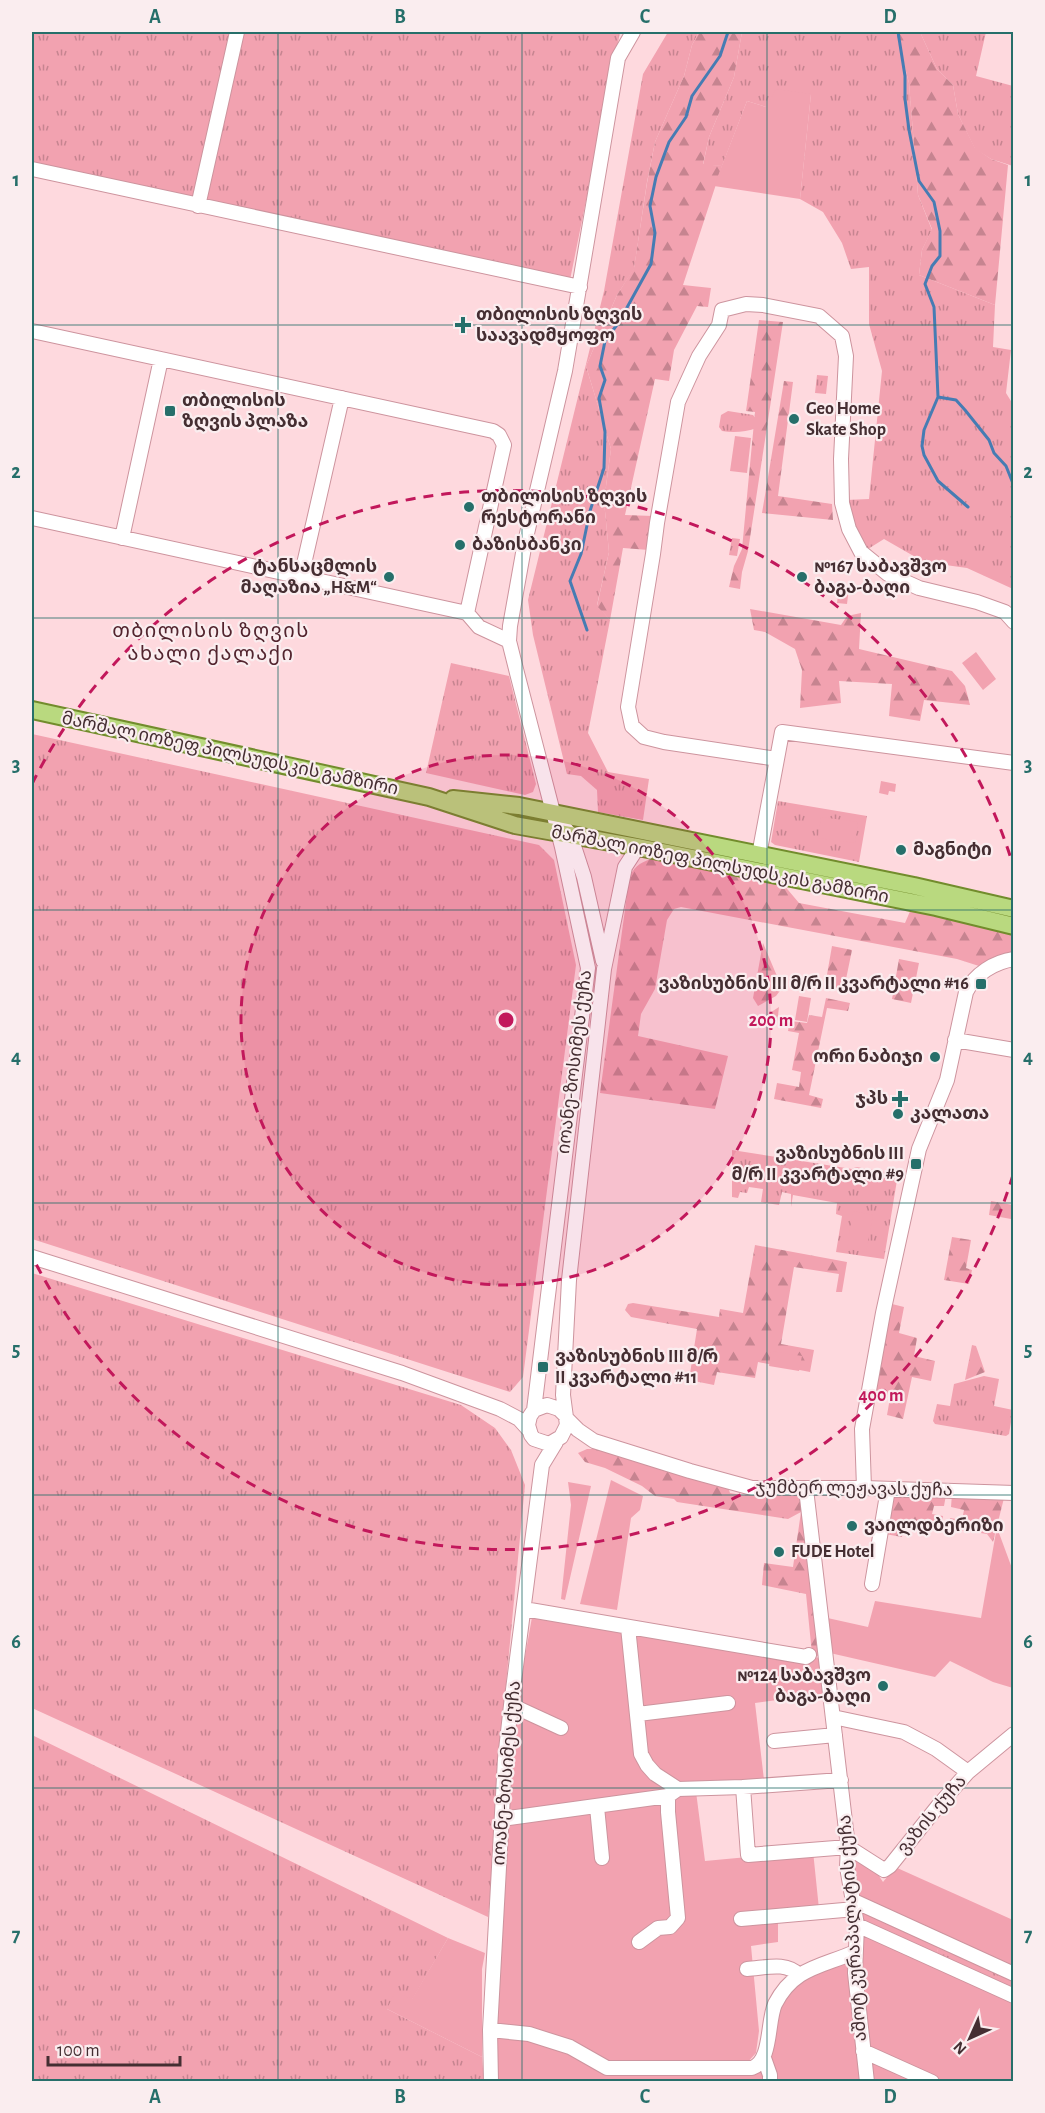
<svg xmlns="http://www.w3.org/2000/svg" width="1045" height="2113" font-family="'Alegreya Sans','Noto Sans Georgian',sans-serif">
<defs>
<pattern id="grass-tufts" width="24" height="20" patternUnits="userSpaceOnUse" patternTransform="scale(1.5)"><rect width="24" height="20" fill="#f2a2b0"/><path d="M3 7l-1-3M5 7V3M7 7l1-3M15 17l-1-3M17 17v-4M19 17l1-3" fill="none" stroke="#c68490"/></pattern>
<pattern id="forest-firs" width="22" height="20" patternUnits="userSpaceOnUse" patternTransform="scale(1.5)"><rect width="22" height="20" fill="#f2a2b0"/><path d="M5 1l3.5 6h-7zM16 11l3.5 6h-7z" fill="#c68490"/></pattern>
</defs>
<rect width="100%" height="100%" fill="#fed9de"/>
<path fill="url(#grass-tufts)" d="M32,32H620L569,285L32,169Z
M668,32H699L692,45L684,76L655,142L647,182L634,269L617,295L586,366L611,449L604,501L609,552L597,605L610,620L588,733L608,772L649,779L643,820L598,812L597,790L581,776L567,774L533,635L528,600L604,291L643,74Z
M742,32H896L909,83L918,195L932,230L922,250L919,275L995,305L993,347L1011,350L1006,393L1014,406L1013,589L967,568L924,562L884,539L868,549L853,522L846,500L869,499L882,371L869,324V267L851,269L842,243L823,212L800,199L811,94L766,107L747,101L722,166L703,165L709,137L734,77Z
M920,32H986L976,76L1013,86V166L991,159L975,149L958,114L953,85L937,69Z
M817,375L828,376L826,394L815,393Z
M728,411L753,415L758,421L757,428C746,432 733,433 722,431L719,427L721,415Z
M732,538L740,539L737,556L729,555Z
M839,587L849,588L847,604L837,603Z
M451,663L509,676L536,784L533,792L525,795L426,773Z
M32,734L539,845L554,860L576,965L523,1377L510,1392L32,1239Z
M881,781L896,784L895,792L889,791L888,795L879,793Z
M778,801L867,816L859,862L775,845L771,842Z
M732,1150L852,1169L856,1167L898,1174L884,1259L836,1252L842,1216L836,1214L837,1203L793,1195L791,1207V1194L782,1192L779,1205L761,1202L763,1189L749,1187L747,1193L740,1192L738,1198L732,1197Z
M32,1273L461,1405L495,1428L511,1450L525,1485L496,1789L494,1856L488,1917L32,1708Z
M984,1376L999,1379L994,1406L1013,1410L1009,1434L1006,1436L935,1424L933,1421L937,1404L950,1406L954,1384Z
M32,1735L448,1938L412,2000L387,2009L482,2057L484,2081H32Z
M941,1941L1013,1974V1996L934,1960Z"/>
<path fill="url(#forest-firs)" d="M699,32H742L734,77L709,137L703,164L722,166L683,285L711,288L708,307L697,306L674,350L669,381L655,379L625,515L653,516L649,550L623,548L610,620L597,606L609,552L604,501L611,449L586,366L617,295L634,268L647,183L655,142L684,76L692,45Z
M896,32H920L937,69L953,85L958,114L975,148L991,159L1008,165L995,305L919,275L922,250L932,229L918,195L909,83Z
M759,320L783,322L748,551L742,572L740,589L729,587L734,566L742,549L755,412L746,411Z
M784,381L793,382L778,496L832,504L833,520L762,513Z
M750,609L841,625L847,616L861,613L859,649L952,671L965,686L970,705L924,700L920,721L889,716L892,684L839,681L841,703L800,708L802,670L795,649L765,632L754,630Z
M651,859L783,884L799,903L905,923L911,909L1013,933V955L994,957L979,966L957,959L681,907L674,909L667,920L655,989L641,1014L638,1036L728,1056L715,1109L600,1093L629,880C633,867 639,863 651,859Z
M763,943L782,988L776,996L758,1006L753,998Z
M832,946L852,950L844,989L825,986Z
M899,959L919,963L911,1003L892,999Z
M826,998L850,1003L848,1011L827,1008L809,1095L823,1099L821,1108L774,1099L777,1083L799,1087L801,1072L792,1070L799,1033L788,1031L790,1021L807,1023L809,1015L822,1017Z
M779,1007L777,1024L756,1022Z
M991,1201L1013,1205L1011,1219L989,1215Z
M952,1237L971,1240L966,1268L972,1270L969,1284L944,1280Z
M755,1245L847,1262L842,1292H836L839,1274L794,1267L781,1344L814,1350L810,1372L758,1362L755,1378L717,1372L714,1385L689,1380L697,1329L631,1317L625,1310L628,1304L633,1303L719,1317L720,1309L743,1313Z
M892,1304L904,1307L899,1333L917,1338L914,1356L935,1361L931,1381L912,1377L903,1419L887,1415L890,1398L872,1394Z
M972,1345L976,1346L985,1372L965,1380Z
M587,1449H604L728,1487L730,1493L742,1495L803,1496L818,1656L812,1654L806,1594L762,1585L764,1563L793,1567L801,1512L788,1519L677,1502L674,1499L655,1496L642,1486L605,1468L585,1462L578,1453Z
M892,1493L946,1495L944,1506H934L932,1514L943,1516L941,1527L905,1521L902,1537L885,1534Z
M952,1494L1004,1498L993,1542L987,1534L948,1528L950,1518L962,1520L964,1510L951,1507Z"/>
<path fill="#f2a2b0" d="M776,89L811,94L800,199L714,186L747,101L766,107Z
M735,436L751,438L747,473L730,471Z
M976,652L996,679L983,690L962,663Z
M821,817L858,822L855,843L818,838Z
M799,996L811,998L807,1022L795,1020Z
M853,1211L873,1215L866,1252L847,1249Z
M771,1351L802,1356L799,1371L769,1366Z
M611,1480L643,1496L640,1510L631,1518L617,1610L580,1604Z
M568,1482L591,1486L565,1600L561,1599L571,1505Z
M996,1532L999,1533L1013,1571V1688L993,1682L950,1661L935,1677L830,1653L823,1617L868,1627L875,1601L981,1618Z
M534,1606L820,1658L823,1694L755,1703L764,1780L695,1784L705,1861L813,1851L819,1909L778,1913V1942L751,1946L759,2031L756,2053L746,2064L611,2065L499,2026L493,2021L514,1718Z
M852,1854L871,1864L883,1882L895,1867L1013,1920V1971L854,1896Z
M854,1901L941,1941L934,1960L857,1925Z
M863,1930L1013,1998V2081H936L869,2052L862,1976Z
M448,1938L485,1953L482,1969V2057L387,2009L395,1992L412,1999Z
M855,1952L867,2081H491L490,2030L529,2034L607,2068H752L788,1986Z
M870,2057L926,2081H874Z"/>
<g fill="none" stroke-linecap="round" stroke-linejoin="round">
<path stroke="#467cb3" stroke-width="3" d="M898,32L905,76V99L909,130L919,181L934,202L940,231V256L932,266L925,284L934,307L938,397L924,430L922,446L924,455L938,481L968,507
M938,397L956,400L965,410L989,440L994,453L1006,466L1014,486
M587,630L570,581L581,554L590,511L604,468L605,432L599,398L605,380L600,366L605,341L619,322L651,264L655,233L650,206L656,177L669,142L686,117L692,96L720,56L728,32"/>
<g stroke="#cd949e" stroke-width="16">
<path id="minor" d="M32,169L580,287
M198,206L237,32
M32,331L493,431L499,435L504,445L467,613
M32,518L467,613L479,627L509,641
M122,538L161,359
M301,577L342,398
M777,759L782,732L1014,763
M566,829L570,834L584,877L603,961
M759,855L777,759L664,742L644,737L632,726L628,707L653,554L657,523L678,402L699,356L719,325L722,310L746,304L763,305L819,316L842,336L846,356L841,459L842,503L849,529L861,552L888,574L919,588L977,602L1005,612L1014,622
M955,1040L1014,1050
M32,1257L402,1373L500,1409L519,1419L528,1429
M534,1410L588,968L562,847L517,673L509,641L510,626L525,542L565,371L618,58L633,32
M565,1415L559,1409L547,1405L534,1410L530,1416L528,1425L531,1435L534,1439L549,1444L561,1437L567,1425L563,1395L569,1280L604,969L625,867L638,847
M566,1418L578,1430L594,1441L690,1471L752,1488H864L1014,1493
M864,1488L862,1429L883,1313L919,1149L947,1080L966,992C975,974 994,962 1014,959
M806,1489L848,1847L847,1867L857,1925L855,1973L867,2082
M872,1584L888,1489
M524,1609L806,1657L809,1655
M628,1627L641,1754L647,1765L655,1774L678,1789L743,1787L841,1780
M511,1705L561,1728
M638,1714L728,1703
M833,1717L904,1732L936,1749L968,1772
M774,1741L835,1735
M743,1787L748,1855L848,1847
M597,1807L602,1858
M502,1819L668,1796L678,1789
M848,1847L884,1870L890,1866L938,1806L968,1772L1014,1734
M854,1901L1014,1974
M741,1919L855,1909
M857,1925L1014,1996
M639,1942L658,1928L670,1927L678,1918L668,1812V1796
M747,1969C765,1968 786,1961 799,1975
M490,2030L529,2034L570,2047L607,2068H752C772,2061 767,2022 775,2004C794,1967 821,1967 855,1952
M863,2051L932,2082
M764,2058L770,2075V2082
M491,2082L490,2030L505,1759L511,1705L542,1465L556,1442"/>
</g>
<g stroke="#728c2c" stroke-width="20">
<path id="major" d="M32,710L429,797L515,825L638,847L936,907L1014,926
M453,799L519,806L914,886L1014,909"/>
</g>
<use href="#minor" stroke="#fff" stroke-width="14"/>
<use href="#major" stroke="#b9d97f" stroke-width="16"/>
</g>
<path fill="none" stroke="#266f6a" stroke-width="1.5" stroke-opacity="0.55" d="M278,32V2082M522,32V2082M767,32V2082M32,325H1014M32,618H1014M32,910H1014M32,1203H1014M32,1495H1014M32,1788H1014"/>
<circle cx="506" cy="1020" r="265" fill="#c2185b" fill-opacity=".12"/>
<g fill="none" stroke="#c2185b" stroke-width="3" stroke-dasharray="10 8">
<circle cx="506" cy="1020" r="265"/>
<path d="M1013 1175A530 530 0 0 1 32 1256M32 784A530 530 0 0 1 1013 865"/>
</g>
<g fill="#266f6a" stroke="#faedef" stroke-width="2">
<path d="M460 316h6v6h6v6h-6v6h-6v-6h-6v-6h6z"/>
<rect x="164" y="405" width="12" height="12" rx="3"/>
<circle cx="794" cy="419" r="6"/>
<circle cx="469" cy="507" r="6"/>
<circle cx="460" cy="545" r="6"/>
<circle cx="389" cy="577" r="6"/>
<circle cx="802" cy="577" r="6"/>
<circle cx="901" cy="850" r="6"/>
<rect x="975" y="978" width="12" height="12" rx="3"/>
<circle cx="935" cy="1057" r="6"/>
<path d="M897 1090h6v6h6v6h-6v6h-6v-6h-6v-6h6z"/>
<circle cx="898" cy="1114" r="6"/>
<rect x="910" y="1158" width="12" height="12" rx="3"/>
<rect x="537" y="1361" width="12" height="12" rx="3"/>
<circle cx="852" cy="1526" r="6"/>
<circle cx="779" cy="1552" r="6"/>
<circle cx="883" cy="1686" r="6"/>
</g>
<g text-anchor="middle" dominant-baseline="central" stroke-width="4.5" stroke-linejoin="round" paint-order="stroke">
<g font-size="18" font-weight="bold" fill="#452e32" stroke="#faedef" text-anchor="start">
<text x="476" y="315">თბილისის ზღვის<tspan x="476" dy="21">საავადმყოფო</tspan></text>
<text x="182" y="401">თბილისის<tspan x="182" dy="21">ზღვის პლაზა</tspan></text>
<text x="806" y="409">Geo Home<tspan x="806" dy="21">Skate Shop</tspan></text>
<text x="481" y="497">თბილისის ზღვის<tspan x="481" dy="21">რესტორანი</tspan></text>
<text x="472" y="545">ბაზისბანკი</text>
<text x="377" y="567" text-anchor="end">ტანსაცმლის<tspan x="377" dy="21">მაღაზია „H&amp;M“</tspan></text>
<text x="814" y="567">№167 საბავშვო<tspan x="814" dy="21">ბაგა-ბაღი</tspan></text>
<text x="913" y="850">მაგნიტი</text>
<text x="969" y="984" text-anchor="end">ვაზისუბნის III მ/რ II კვარტალი #16</text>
<text x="923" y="1057" text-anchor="end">ორი ნაბიჯი</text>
<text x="888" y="1099" text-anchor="end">ჯპს</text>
<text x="910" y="1114">კალათა</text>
<text x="904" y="1154" text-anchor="end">ვაზისუბნის III<tspan x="904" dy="21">მ/რ II კვარტალი #9</tspan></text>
<text x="555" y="1357">ვაზისუბნის III მ/რ<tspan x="555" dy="21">II კვარტალი #11</tspan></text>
<text x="864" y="1526">ვაილდბერიზი</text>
<text x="791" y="1552">FUDE Hotel</text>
<text x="871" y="1676" text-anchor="end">№124 საბავშვო<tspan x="871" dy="21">ბაგა-ბაღი</tspan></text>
</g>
<g font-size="18" fill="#452e32" stroke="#faedef">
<text transform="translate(230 754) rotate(12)">მარშალ იოზეფ პილსუდსკის გამზირი</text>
<text transform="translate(720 865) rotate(11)">მარშალ იოზეფ პილსუდსკის გამზირი</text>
<text transform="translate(575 1062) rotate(-83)">იოანე-ზოსიმეს ქუჩა</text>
<text transform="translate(854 1489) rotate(1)">ჯუმბერ ლეჟავას ქუჩა</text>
<text transform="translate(507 1773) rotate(-85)">იოანე-ზოსიმეს ქუჩა</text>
<text transform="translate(932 1815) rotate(-50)">ვაზის ქუჩა</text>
<text transform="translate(853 1928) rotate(-94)">აშოტ კურაპალატის ქუჩა</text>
</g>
<g font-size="20" letter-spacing="1.5" fill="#52242e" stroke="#faedef">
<text x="211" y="631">თბილისის ზღვის<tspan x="211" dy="23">ახალი ქალაქი</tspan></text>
</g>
</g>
<circle cx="506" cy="1020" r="9" fill="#c2185b" stroke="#faedef" stroke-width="3"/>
<g font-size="18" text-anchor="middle" font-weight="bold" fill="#c2185b" stroke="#faedef" stroke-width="4.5" stroke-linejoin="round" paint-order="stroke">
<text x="771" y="1026">200 m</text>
<text x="881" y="1401">400 m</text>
</g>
<rect width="1045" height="2113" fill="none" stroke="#faedef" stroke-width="66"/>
<g transform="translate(970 2038) rotate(225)" stroke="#faedef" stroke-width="4.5" paint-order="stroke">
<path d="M0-4.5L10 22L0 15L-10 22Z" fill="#452e32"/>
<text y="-9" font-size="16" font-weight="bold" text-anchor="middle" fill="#452e32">N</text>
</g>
<path d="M48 2056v9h132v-9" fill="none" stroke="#452e32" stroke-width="3"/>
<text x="57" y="2056" font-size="18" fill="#452e32" stroke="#faedef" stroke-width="4.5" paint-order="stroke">100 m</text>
<rect x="33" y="33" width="979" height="2047" fill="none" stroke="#266f6a" stroke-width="2"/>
<g font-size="20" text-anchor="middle" font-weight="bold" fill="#266f6a">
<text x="155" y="23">A</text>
<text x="400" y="23">B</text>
<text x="645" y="23">C</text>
<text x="890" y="23">D</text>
<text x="16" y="186">1</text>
<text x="1028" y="186">1</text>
<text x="16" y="478">2</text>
<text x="1028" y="478">2</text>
<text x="16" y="771">3</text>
<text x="1028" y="771">3</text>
<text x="16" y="1063">4</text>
<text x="1028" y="1063">4</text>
<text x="16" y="1356">5</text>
<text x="1028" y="1356">5</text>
<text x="16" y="1648">6</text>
<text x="1028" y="1648">6</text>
<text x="16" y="1941">7</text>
<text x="1028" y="1941">7</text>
<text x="155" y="2103">A</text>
<text x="400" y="2103">B</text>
<text x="645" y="2103">C</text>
<text x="890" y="2103">D</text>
</g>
</svg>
